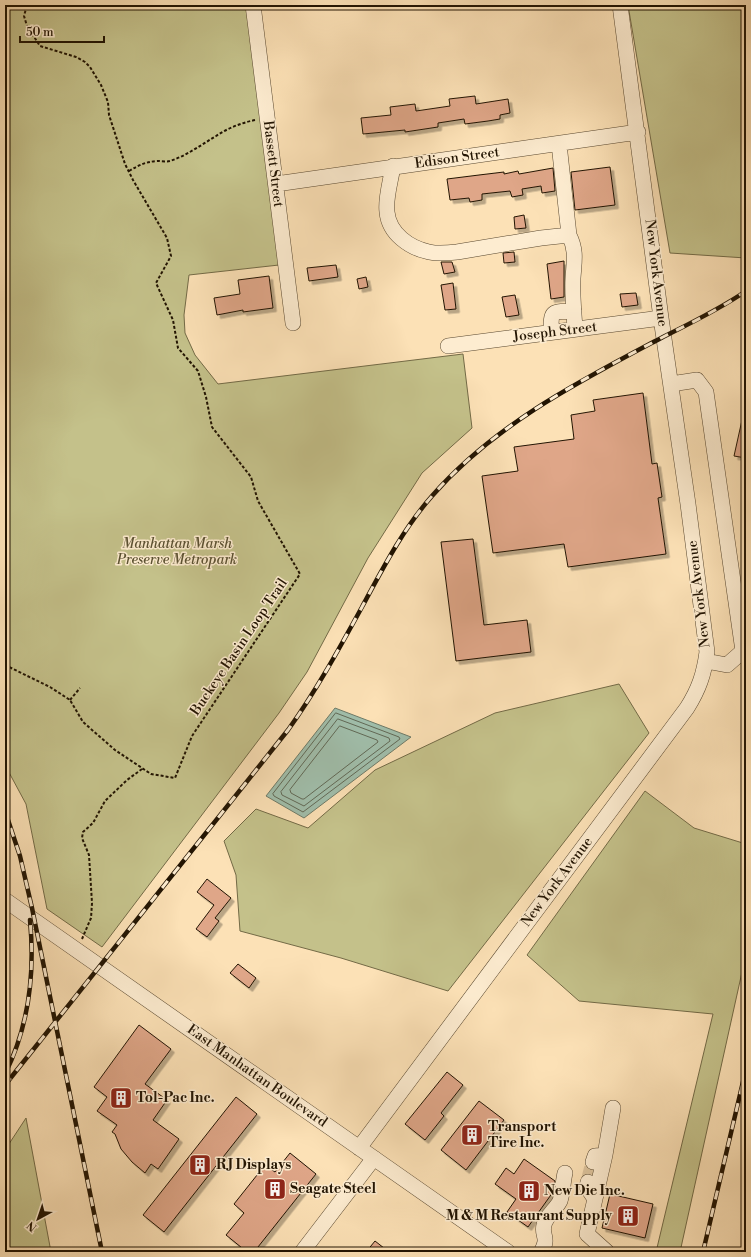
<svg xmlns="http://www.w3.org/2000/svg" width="751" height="1257" font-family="'Libre Bodoni',serif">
<defs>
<filter id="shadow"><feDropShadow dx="3.5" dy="3.5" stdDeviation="0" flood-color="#0004"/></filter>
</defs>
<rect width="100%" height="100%" fill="#fce1b6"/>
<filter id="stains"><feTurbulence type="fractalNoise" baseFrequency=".005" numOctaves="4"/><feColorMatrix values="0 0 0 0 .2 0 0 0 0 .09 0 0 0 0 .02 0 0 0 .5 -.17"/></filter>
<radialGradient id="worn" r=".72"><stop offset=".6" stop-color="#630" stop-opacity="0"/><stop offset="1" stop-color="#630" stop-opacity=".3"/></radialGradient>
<path fill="#c4c18a" stroke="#736a46" d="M5,5H246L279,265L189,275L184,315L185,333L195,355L218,384L463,354L472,428L422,473L368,558L307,672L279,713L102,947L47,909L26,804L5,765Z
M628,5H746V258L670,253Z
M619,684L649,733L448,991L341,958L240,931L236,875L224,841L256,809L308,828L375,770L495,713Z
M645,791L694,828L746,844V954L680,1252H656L713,1014L579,1001L527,955Z
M26,1118L51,1252H5V1150Z"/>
<path fill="#a0beab" stroke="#6e7a67" d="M335,708L411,737L304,818L266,796Z"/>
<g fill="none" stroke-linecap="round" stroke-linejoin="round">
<path stroke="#616956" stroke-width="1" d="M336,713L399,737L400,739L303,812L274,796L273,794Z
M338,719L389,738L390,741L304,806L282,795L281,792Z
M340,726L377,740L378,742L304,799H302L291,793L290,790Z"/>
</g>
<path fill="#dfa688" stroke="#221402" filter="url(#shadow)" d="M475,96L476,104L508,99L510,113L500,115V119L488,121L465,124L464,119L438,123V127L405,132V130L363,134L361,118L391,115L390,107L415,104L416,111L450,106L449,99Z
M610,167L615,205L575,210L571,172Z
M553,168L555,191L542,193L541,186L522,189L523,195L512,197L510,191L482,194V200L470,202L469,198L450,200L447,179L479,175L504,172V174L518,171L519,174Z
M524,215L526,228L515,229L514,217Z
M514,252L515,262L504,263L503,253Z
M564,261V297L551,299L547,264Z
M441,262H452L455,272L444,274Z
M336,265L338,277L309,281L307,268Z
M269,276L273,308L243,312V310L217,315L214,298L240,294L238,280Z
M366,277L368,287L359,289L357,279Z
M453,283L456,309L445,310L441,285Z
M636,293L638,305L622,307L620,294Z
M515,295L519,315L506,317L502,297Z
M643,393L652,464L657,463L662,497L658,498L666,554L568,567L564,544L493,553L482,476L518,471L514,447L574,439L571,415L595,411L593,400Z
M742,420H746V458L734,456Z
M473,539L484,625L527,620L531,652L456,661L441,542Z
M207,879L231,898L215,918L219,921L207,937L196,929L214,905L197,892Z
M238,964L256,978L249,988L230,973Z
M139,1025L171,1049L145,1084L167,1100L153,1120L179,1139L158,1169L151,1164L145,1173L132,1162L121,1149L115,1134L112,1132L117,1125L97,1111L107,1097L94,1087Z
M447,1072L463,1085L441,1113L444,1116L425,1140L405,1124Z
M236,1097L257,1114L164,1232L143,1215Z
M479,1101L504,1120L466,1170L441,1150Z
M290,1153L316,1174L254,1252H247L226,1235L244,1213L234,1204L265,1165L275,1172Z
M524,1159L555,1181L553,1192L528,1227L507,1212L516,1199L495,1184L506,1168L514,1174Z
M610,1194L653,1204L645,1238L602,1228Z
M375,1241L389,1252H366Z"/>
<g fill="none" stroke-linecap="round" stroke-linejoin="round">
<path stroke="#dbc29b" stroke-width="15" stroke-dasharray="15 8" stroke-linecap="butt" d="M588,1182L593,1162"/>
<g stroke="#58472f" stroke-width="16">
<path id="minor" d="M253,5L293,323
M393,166C391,180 385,199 387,212C389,234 410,248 429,252C438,254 448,253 457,252L541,238L569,235L559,144
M276,184L638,132
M569,235C577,251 574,262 573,278C572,295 574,312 575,329
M551,332C551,309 552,312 574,311
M448,346L661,318
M671,384L697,380L706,392L743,651L727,665L706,661
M5,900L508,1252
M359,1148L687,708C699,689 704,674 707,652L688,504L661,318L620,5
M593,1162L595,1156L605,1155
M588,1182L587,1187L595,1199
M302,1252L374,1158
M541,1252C550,1237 541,1236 544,1225C546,1216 556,1209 560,1201C563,1192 563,1181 565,1173
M607,1252L587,1234L605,1155L613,1108"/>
</g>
<path stroke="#221402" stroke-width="2" stroke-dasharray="3 2" stroke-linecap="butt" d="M129,171C139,165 145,162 157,161C161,161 166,162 170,161C186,156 201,145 216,136C228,128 241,123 255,120
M5,665L50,687L70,700L83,722L115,750L151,774L175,778L192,736L300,574L258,501L251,477L212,427L206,397L198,371L178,348L173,320L156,283L171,256L167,238L133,180L125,164L109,115L108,102L101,85L90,67L85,62L76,57L40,46L27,26L24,16L27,5
M70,700L80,688
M82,939L91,918L92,903L89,855L82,838L83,832L93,823L105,801L127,780L142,769"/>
<use href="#minor" stroke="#fdecd0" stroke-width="15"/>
<g stroke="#221402" stroke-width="4.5">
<path id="rail" d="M5,811L20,856L32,908L102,1252
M5,1074C29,1026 35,973 30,920
M5,1085L288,730C316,691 339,649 362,607C383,568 403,529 432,496C495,424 580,381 663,337C691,323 720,309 746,291
M703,1252L746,1069"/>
</g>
<use href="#rail" stroke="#fdecd0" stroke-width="3" stroke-dasharray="9" stroke-linecap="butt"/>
</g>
<defs>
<g id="building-square" transform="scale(1.15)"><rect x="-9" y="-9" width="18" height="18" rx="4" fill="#8f2418" stroke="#fdecd0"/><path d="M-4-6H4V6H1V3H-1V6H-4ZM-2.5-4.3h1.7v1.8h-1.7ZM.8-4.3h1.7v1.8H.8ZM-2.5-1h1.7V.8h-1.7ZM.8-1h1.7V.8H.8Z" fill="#fff"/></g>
</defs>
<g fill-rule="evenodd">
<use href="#building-square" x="121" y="1098"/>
<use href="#building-square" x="472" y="1135"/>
<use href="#building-square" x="200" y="1165"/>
<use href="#building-square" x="275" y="1189"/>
<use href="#building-square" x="529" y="1191"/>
<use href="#building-square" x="628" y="1216"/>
</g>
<g text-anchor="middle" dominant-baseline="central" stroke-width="3" stroke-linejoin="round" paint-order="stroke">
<g font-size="14" fill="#221402" stroke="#fdecd0">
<text transform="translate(457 158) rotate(-8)">Edison Street</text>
<text transform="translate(273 164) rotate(83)">Bassett Street</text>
<text transform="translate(656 273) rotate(83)">New York Avenue</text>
<text transform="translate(555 332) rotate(-7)">Joseph Street</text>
<text transform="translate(699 594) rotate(-97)">New York Avenue</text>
<text transform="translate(239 647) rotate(-56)">Buckeye Basin Loop Trail</text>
<text transform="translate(557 882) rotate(-53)">New York Avenue</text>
<text transform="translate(257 1076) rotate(35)">East Manhattan Boulevard</text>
</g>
<g font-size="14" font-style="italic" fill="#5b5132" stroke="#fdecd0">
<text x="177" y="544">Manhattan Marsh<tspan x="177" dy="16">Preserve Metropark</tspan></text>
</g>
<g font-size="14" font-weight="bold" fill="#221402" stroke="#fdecd0" text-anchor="start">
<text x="136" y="1098">Tol-Pac Inc.</text>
<text x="488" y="1127">Transport<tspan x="488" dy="16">Tire Inc.</tspan></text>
<text x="216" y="1165">RJ Displays</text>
<text x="290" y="1189">Seagate Steel</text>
<text x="544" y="1191">New Die Inc.</text>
<text x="612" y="1216" text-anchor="end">M &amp; M Restaurant Supply</text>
</g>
</g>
<rect width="751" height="1257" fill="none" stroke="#fce1b6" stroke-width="20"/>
<rect x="6" y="6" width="739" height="1245" fill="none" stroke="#221402" stroke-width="2"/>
<rect x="10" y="10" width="731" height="1237" fill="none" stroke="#221402"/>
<g transform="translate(38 1219) rotate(220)" stroke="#fdecd0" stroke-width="3" paint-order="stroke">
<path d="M0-3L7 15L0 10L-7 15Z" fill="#221402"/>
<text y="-6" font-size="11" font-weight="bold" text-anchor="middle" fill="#221402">N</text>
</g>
<path d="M20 36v6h84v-6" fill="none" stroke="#221402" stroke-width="2"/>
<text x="26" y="36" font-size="12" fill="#221402" stroke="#fdecd0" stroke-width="3" paint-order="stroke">50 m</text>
<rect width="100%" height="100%" filter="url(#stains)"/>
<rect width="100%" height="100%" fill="url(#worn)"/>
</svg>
